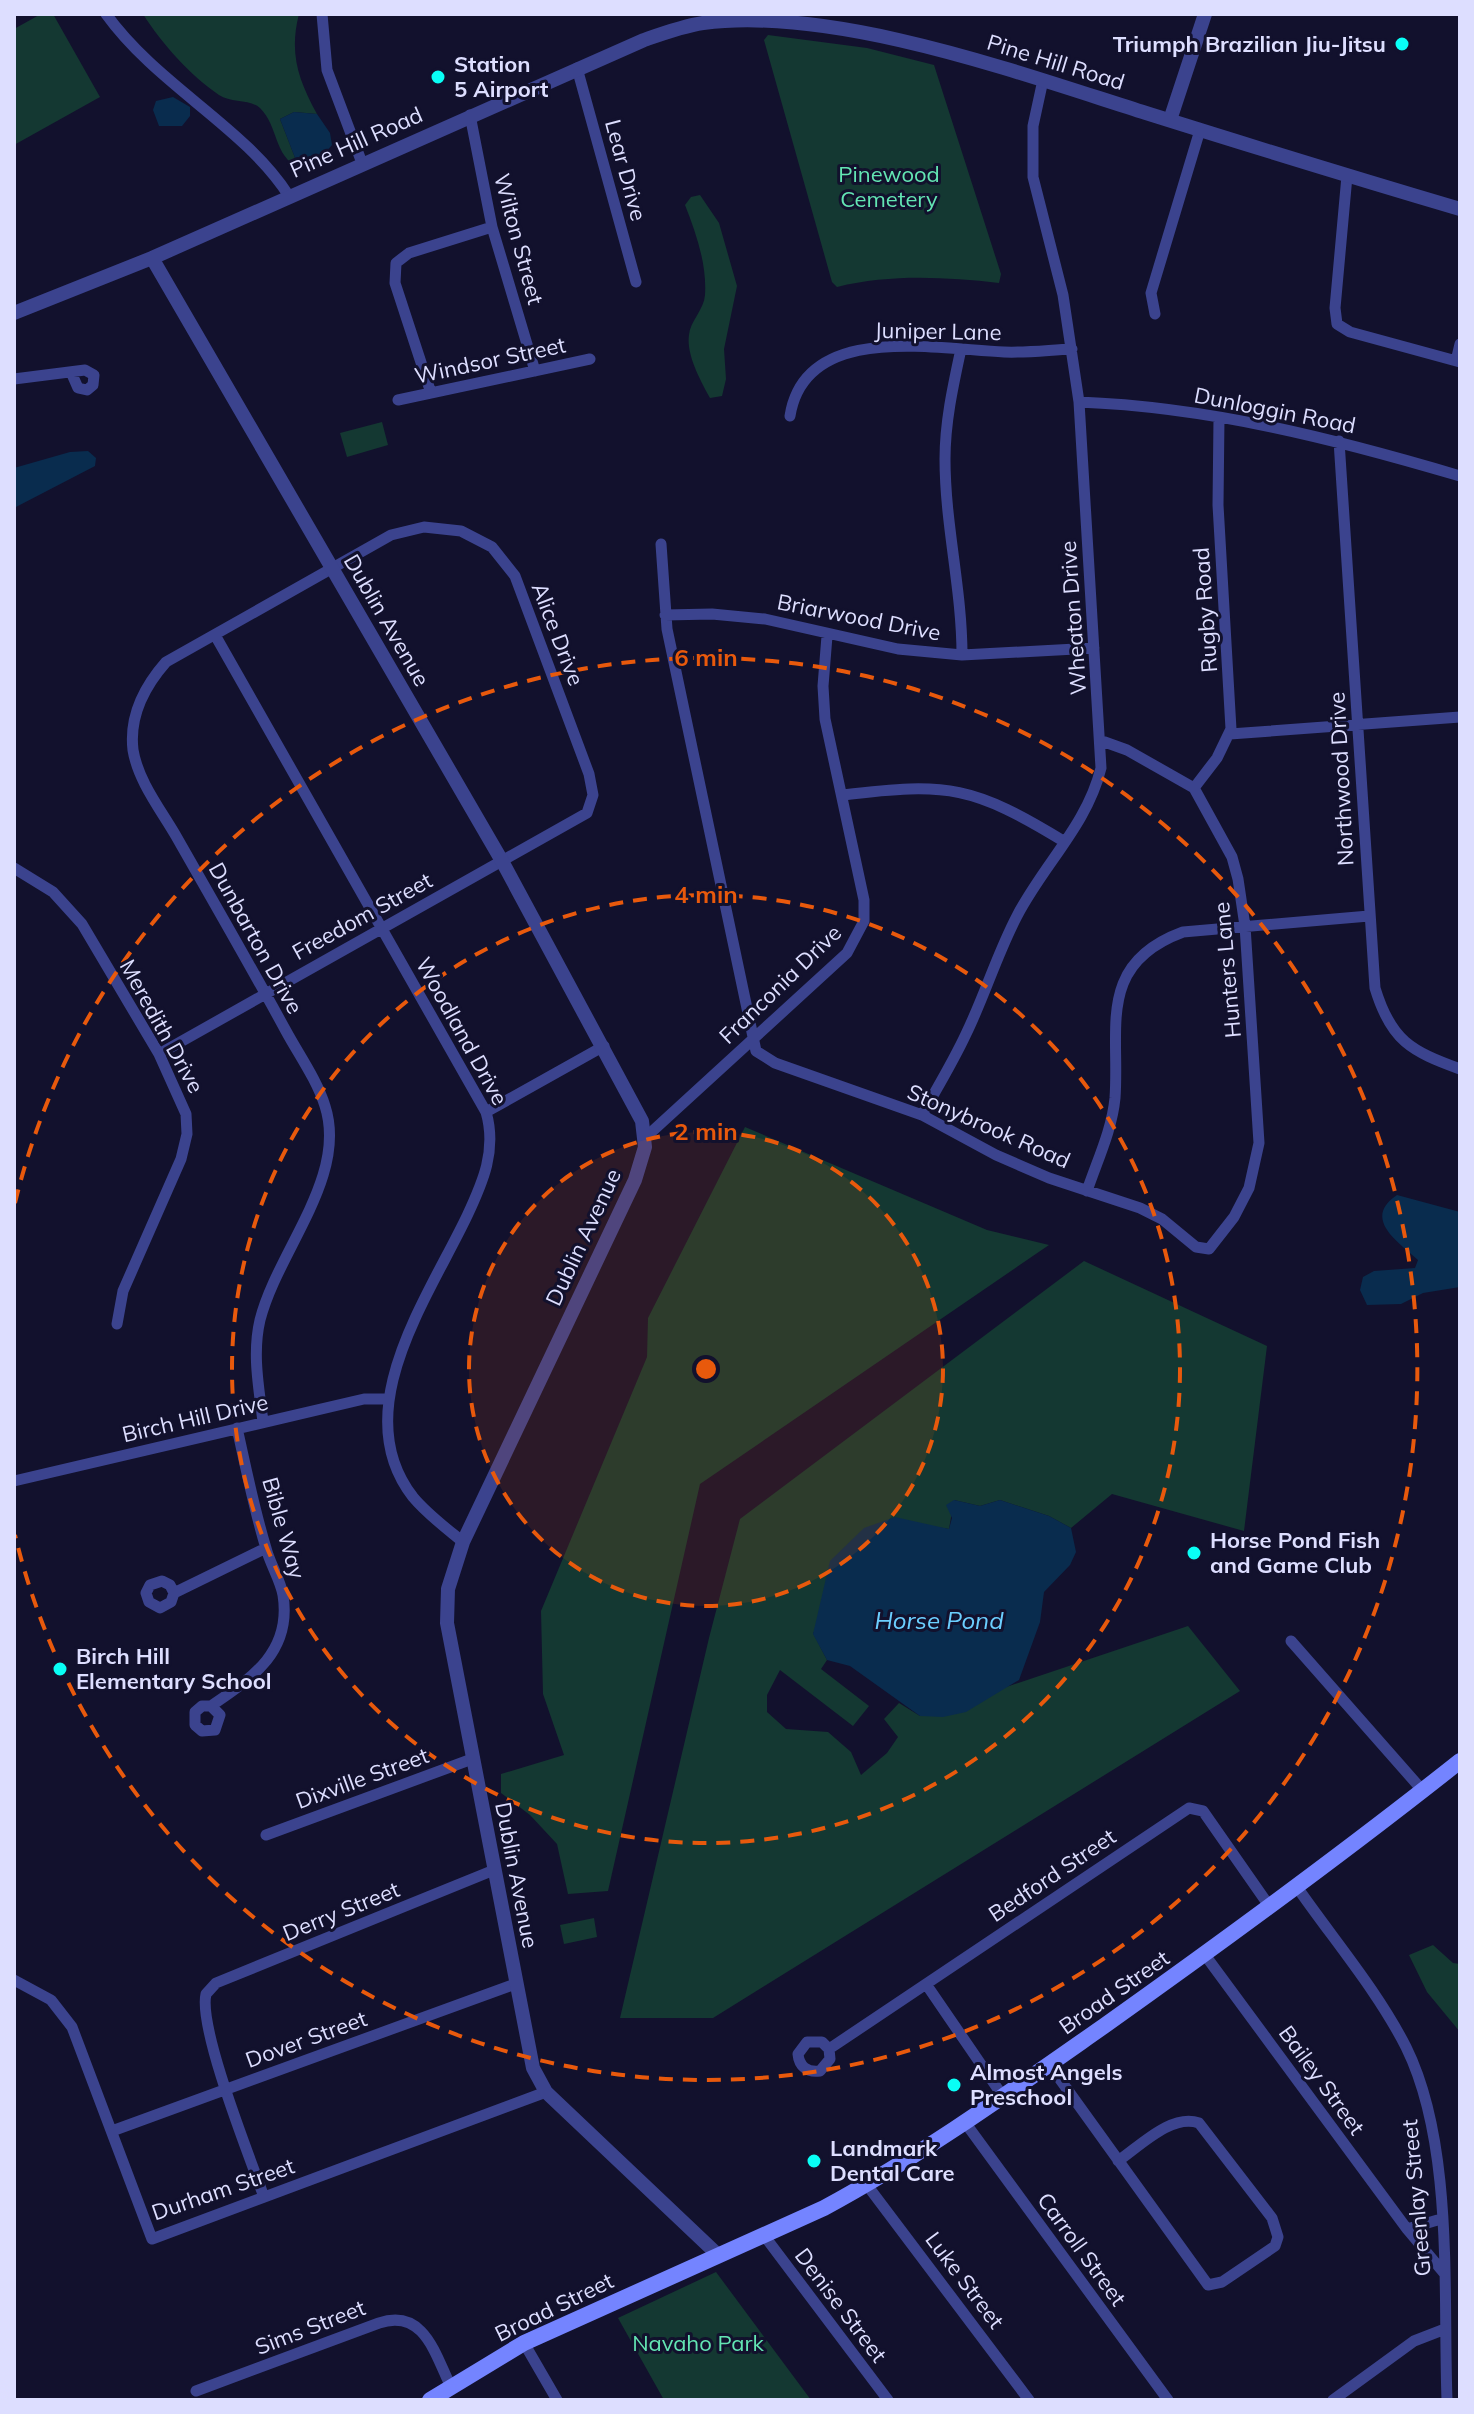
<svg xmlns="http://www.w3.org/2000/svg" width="1474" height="2414" font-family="Mulish,sans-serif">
<rect width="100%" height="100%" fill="#12112d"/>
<path fill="#143832" d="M41,14H53L100,97L14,145V29Z
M143,14H299C289,53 298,79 317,114L294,112L280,119L299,168C273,155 279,127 260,108C250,99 231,103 219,95C190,75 162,44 143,14Z
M768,35L867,48L934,65L1001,274L999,283C945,277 890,274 837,287L832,282L764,40Z
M700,195L719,223L737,286L724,349L726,379L722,396L710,398C701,381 686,355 689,335C690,321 704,310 705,295C707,264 696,233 685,205L691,197Z
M382,422L388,445L347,457L340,433Z
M745,1127L987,1230L1049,1245L700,1484L608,1891L568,1894L557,1844L530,1815L501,1793V1774L564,1755L543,1694L541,1611L647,1357L648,1318Z
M1084,1261L1267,1346L1244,1531L1112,1494L1071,1528L1049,1516L1000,1500L980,1506L954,1500L949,1529L925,1525L813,1633L827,1660L821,1669L869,1706L853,1726L780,1670L767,1695V1712L786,1729L828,1732L851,1752L861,1775L887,1753L898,1737L884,1719L899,1703L920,1716L1188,1626L1240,1691L713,2018H620L709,1638L740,1519Z
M594,1918L597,1937L564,1944L560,1925Z
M1433,1945L1453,1963L1460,1964V2032L1427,1992L1409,1955Z
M716,2272L811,2400H664L618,2318Z"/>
<path fill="#092c4e" d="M173,97L190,107V116L182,126H159L153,110L156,101Z
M294,112L317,114L330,133L332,145L310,170L299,168L280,119Z
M88,451L96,458L95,466L14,508V468L70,452Z
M1397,1195L1460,1212V1287L1423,1293L1401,1304L1367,1305L1360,1290L1363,1277L1374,1271L1415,1268L1418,1260C1400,1243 1361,1219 1397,1195Z
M954,1500L980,1506L1000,1500L1049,1516L1071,1528L1076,1552L1070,1565L1044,1592L1040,1622L1019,1680L966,1712L943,1717L920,1716L850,1666L827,1660L813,1634L830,1561L864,1528L895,1517L949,1529L952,1518L946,1505Z"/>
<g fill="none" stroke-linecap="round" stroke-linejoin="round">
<path stroke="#3b438e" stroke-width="11" d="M106,14C158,86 245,127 289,196
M322,14L327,70L362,163
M577,68L636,282
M470,115L492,227L535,371
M1347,176L1335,308L1337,324L1350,332L1460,362
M1155,314L1151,293L1200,130
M961,349C953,386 945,422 945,459C945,525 962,589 962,655
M1456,361L1460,344
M14,379L85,370L94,375L93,385L87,390L78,388L71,372
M431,393L395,283L396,263L409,253L492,227
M398,400L590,359
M1079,402C1210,407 1335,439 1460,476
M790,416C805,322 935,349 1004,352C1026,353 1049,350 1072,349
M1339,441L1375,988C1391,1041 1411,1051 1460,1069
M661,544L667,629L756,1051L775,1063L922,1115L996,1155L1049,1178L1140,1208L1162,1219L1196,1247L1209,1249L1234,1217L1249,1188L1259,1143L1245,926L1238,879L1232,857L1194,788L1127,750L1102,741
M665,615L712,614L765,619L898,649L962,655L1094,648
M215,635L486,1112C497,1150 483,1182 467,1216C428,1298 346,1411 413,1497C427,1514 446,1528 463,1542
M1230,734L1460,717
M1194,788L1217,758L1231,729L1218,505L1219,418
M843,795C949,782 973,786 1065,842
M14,868L53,892L82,924L159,1054L186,1114L187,1134L181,1159L123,1291L117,1324
M159,1054L587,813L593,795L589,774L515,576L492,547L461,531L424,527L391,535L166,662C144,687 129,716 133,750C138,781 161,810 176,836C213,901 250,965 286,1031C299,1055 317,1080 325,1106C348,1177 278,1250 260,1320C252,1354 259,1388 263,1422
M486,1112L604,1046
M922,1115C937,1088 953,1062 966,1034C985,995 997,954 1017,916C1044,864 1087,825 1101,768L1079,402L1063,295L1033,177V126L1043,80
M646,1137L847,953L864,921V900L825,719L823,686L827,636
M1087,1191C1097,1161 1112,1130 1115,1098C1120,1028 1096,964 1183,932L1369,916
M14,1481L364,1399H387
M174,1593L171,1602L160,1608L149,1602L146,1593L150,1585L162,1581L170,1585L174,1593L266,1548
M1291,1641L1423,1791
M211,1706L220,1715L215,1730L202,1731L195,1725V1712L202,1706H211C252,1678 292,1652 283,1595C280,1579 270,1564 266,1548C254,1509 246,1468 237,1428
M266,1835L472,1759
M1297,1887C1333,1939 1377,1990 1406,2047C1454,2144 1443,2292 1447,2400
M1205,1955L1407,2229L1444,2273
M14,1980L51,2000L72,2027L152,2239L546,2092
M926,1984L1002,2095
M829,2049L830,2059L820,2071C807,2073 799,2066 798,2054L807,2042H822L829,2049L1189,1808L1203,1811L1270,1907
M1049,2064L1208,2285L1222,2282L1275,2246L1278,2237L1272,2218L1199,2123C1172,2113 1140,2146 1118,2161
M964,2121L1168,2400
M112,2131L515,1984
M867,2185L1029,2400
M264,2197C250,2158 198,2028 206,1994L216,1983L494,1870
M1407,2229L1441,2219
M763,2234L888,2400
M524,2343L557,2400
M196,2391L379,2323C424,2308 435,2354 451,2387
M1333,2400L1414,2341L1445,2329"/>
<path stroke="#3b438e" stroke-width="14" d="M1170,120L1205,14
M152,258L502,861L642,1121L645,1147L635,1180L463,1542L448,1589L447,1623L533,2068L546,2092L717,2254
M14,313L152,258L644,40C664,33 683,26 703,23C835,6 1019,73 1146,113C1251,146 1355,178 1460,209"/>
<path stroke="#7484ff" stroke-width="16" d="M430,2400L524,2343L824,2208C922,2155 1014,2089 1104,2026C1225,1940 1344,1853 1460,1761"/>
</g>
<circle cx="706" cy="1369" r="237" fill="#e8590c" fill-opacity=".12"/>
<g fill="none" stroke="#e8590c" stroke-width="4" stroke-dasharray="14 10">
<circle cx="706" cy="1369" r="237"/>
<circle cx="706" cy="1369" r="474"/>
<path d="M15 1203A711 711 0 1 1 15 1535"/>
</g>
<g fill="#09fff6" stroke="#12112d" stroke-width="3">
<circle cx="1402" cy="44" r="8"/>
<circle cx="438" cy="77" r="8"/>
<circle cx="1194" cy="1553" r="8"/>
<circle cx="60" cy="1669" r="8"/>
<circle cx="954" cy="2085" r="8"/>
<circle cx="814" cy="2161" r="8"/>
</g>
<g text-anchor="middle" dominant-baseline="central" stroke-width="6" stroke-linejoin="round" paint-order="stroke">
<g font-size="22" font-weight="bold" fill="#dddeff" stroke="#12112d" text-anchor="start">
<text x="1386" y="44" text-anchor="end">Triumph Brazilian Jiu-Jitsu</text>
<text x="454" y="64">Station<tspan x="454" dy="25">5 Airport</tspan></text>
<text x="1210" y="1540">Horse Pond Fish<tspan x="1210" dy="25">and Game Club</tspan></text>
<text x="76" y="1656">Birch Hill<tspan x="76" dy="25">Elementary School</tspan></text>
<text x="970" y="2072">Almost Angels<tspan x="970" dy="25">Preschool</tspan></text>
<text x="830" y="2148">Landmark<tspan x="830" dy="25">Dental Care</tspan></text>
</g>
<g font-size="22" fill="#dddeff" stroke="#12112d">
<text transform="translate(1056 62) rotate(17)">Pine Hill Road</text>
<text transform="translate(356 142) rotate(-24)">Pine Hill Road</text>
<text transform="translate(626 170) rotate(75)">Lear Drive</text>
<text transform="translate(519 239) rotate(75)">Wilton Street</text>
<text transform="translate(938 331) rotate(1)">Juniper Lane</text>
<text transform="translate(490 360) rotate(-12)">Windsor Street</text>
<text transform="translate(1275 410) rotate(11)">Dunloggin Road</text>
<text transform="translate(1205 610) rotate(-94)">Rugby Road</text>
<text transform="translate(859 617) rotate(11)">Briarwood Drive</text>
<text transform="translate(1073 618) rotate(-94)">Wheaton Drive</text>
<text transform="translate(387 620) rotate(60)">Dublin Avenue</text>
<text transform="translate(558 634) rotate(69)">Alice Drive</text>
<text transform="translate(1341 779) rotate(-93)">Northwood Drive</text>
<text transform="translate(362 916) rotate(-29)">Freedom Street</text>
<text transform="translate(256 938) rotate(61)">Dunbarton Drive</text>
<text transform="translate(1227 970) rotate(-95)">Hunters Lane</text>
<text transform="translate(780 984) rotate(-44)">Franconia Drive</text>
<text transform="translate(162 1026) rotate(61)">Meredith Drive</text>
<text transform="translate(462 1031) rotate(61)">Woodland Drive</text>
<text transform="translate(989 1126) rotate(24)">Stonybrook Road</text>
<text transform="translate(583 1237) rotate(-65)">Dublin Avenue</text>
<text transform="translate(195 1418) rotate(-13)">Birch Hill Drive</text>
<text transform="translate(284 1528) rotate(74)">Bible Way</text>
<text transform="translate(362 1778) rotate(-20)">Dixville Street</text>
<text transform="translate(517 1875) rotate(79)">Dublin Avenue</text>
<text transform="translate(1052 1875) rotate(-34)">Bedford Street</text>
<text transform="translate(341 1911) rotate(-22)">Derry Street</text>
<text transform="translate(1114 1992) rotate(-35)">Broad Street</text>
<text transform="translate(306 2039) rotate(-20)">Dover Street</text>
<text transform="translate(1322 2080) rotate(54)">Bailey Street</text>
<text transform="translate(223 2189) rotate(-19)">Durham Street</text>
<text transform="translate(1416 2198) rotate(-95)">Greenlay Street</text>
<text transform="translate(1082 2249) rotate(54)">Carroll Street</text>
<text transform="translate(965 2280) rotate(53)">Luke Street</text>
<text transform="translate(841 2305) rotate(53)">Denise Street</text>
<text transform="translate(554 2307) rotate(-26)">Broad Street</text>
<text transform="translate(310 2327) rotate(-21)">Sims Street</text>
</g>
<g font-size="22" fill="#63e5b3" stroke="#12112d">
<text x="889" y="174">Pinewood<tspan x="889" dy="25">Cemetery</tspan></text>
<text x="698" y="2343">Navaho Park</text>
</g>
<g font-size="24" font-style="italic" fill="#6bcfff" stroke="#12112d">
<text x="939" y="1620">Horse Pond</text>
</g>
</g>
<circle cx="706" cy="1369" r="12" fill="#e8590c" stroke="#12112d" stroke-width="4"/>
<g font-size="24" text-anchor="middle" font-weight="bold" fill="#e8590c" stroke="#12112d" stroke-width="6" stroke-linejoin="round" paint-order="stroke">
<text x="706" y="666">6 min</text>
<text x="706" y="903">4 min</text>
<text x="706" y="1140">2 min</text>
</g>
<rect width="1474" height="2414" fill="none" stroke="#dddeff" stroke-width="32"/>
</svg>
